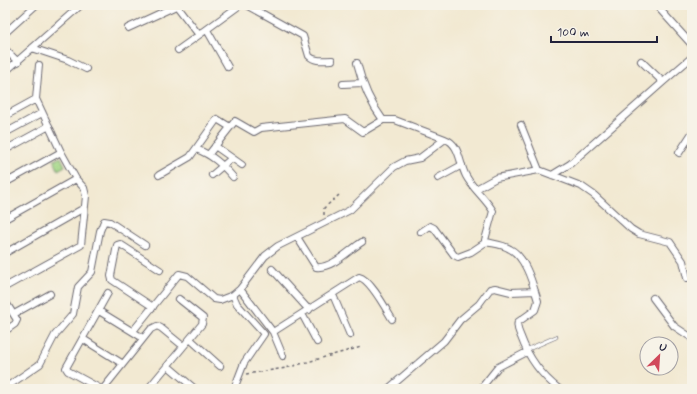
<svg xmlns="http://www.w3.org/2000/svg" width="697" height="394" font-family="Mynerve,sans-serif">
<rect width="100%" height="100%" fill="#f7f3e8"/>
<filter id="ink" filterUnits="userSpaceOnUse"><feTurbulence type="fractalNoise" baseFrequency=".025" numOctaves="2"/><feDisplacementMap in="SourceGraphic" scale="8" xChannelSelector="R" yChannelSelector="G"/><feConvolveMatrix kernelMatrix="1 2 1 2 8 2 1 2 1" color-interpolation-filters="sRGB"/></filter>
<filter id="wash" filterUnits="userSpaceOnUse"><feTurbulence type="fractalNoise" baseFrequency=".012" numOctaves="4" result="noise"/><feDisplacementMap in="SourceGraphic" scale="16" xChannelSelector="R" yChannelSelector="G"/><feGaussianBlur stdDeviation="0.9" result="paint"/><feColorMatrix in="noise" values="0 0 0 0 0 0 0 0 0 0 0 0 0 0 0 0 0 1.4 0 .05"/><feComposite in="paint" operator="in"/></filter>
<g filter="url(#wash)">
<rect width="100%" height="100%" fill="#f2e9d2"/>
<path fill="#a2d585" stroke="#627c60" d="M61,157L65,166L58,170L54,160Z"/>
</g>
<g filter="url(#ink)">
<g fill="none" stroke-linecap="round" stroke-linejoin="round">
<g stroke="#6b6870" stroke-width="4.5">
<path id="lane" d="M526,350L556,337"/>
</g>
<g stroke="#6b6870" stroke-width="8">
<path id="street" d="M176,5L199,35L178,50
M247,5L303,36L309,56C315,62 324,60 332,60
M656,5L692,45
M256,9L263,5
M128,28L176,6
M207,30L228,67
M5,33L36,5
M199,35L240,5
M32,48L68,60L86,69
M5,49L18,62
M641,61L663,82L692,57
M357,63C362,83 371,104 383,120
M5,72L81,5
M343,84L362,83
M36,99L61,152L76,179
M5,116L36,99L39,65
M521,125L539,170
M5,133L42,113
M215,146L242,165
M196,149C212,155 222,164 233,177
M5,150L49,126
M679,153L692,133
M209,154L235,121L254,132L261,128L345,119L363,132L383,120H395L445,139
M159,175L190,157L217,119L230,127
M212,175L232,158
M552,175L570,164L663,82
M438,178L462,165
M5,183L61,152
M476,189L496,178L539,170L581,186L594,195L631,229L639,234L670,242L683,261L687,278
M5,219L76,179L84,188L86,196L81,245L5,287
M421,232L430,226L434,228L454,255L458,257L471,252L486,242C494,244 502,244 510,249C526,257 533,285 538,301L535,310L518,322C516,327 519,332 521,337C529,359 541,375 559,389
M297,237L316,267C332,269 349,250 362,242
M5,253L84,208
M272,269L309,310
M240,289L273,332L359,277C370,279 386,309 392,319
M233,295L237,304L264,334L244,363L234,389
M333,295L350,335
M653,298L674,326L692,338
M5,301L17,320L15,324L5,331
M153,307L112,280L111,276L117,245L120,244L160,270
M99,311L143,338
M14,314L50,294
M302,314L317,342
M133,331L179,274L187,276L214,299L220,300L233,295L240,289L265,256L278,246L350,210L394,167L405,161L420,158L445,139C460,144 459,163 466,176C473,189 485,198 493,211L485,240L486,242
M273,332L283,356
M83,339L123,364
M190,339L220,366
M168,366L195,389
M482,387L498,367L527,352
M5,388L40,364L55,335L73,314L78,287L92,272L100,231L104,221L110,222L145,245
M101,389L68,371L66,368L108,293
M103,389L151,329L157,326L161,328L183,346
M148,389L202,324L203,318L179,299
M388,389L444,341L460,320L479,304L490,289L495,288L511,292L535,291"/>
</g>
<path stroke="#6b6870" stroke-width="1.5" stroke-dasharray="3 3" stroke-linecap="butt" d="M324,215V208L339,195
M246,374L286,368L361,347"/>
<use href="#lane" stroke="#fff" stroke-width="3"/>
<use href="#street" stroke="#fff" stroke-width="6"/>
</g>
</g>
<rect width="697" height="394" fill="none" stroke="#f7f3e8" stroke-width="20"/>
<g transform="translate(659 356) rotate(25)"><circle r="19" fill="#f7f3e8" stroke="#a29fa3"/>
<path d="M0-3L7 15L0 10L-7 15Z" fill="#d1495b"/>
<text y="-6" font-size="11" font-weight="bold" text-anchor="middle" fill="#22223b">U</text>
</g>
<path d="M551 36v6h106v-6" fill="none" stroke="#22223b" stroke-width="2"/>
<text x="557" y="36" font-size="12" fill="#22223b" stroke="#f7f3e8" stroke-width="3" paint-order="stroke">100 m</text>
</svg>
